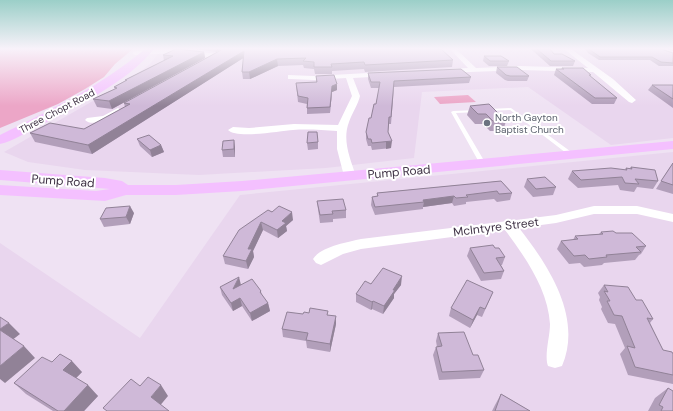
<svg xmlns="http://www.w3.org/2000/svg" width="673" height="411" font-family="'DM Sans',sans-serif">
<rect width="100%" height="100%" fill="#efe2f3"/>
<path fill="#e9d6ee" d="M162,49H673V138L611,145L528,87L422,92L414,158L326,168L199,175L85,170L28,162L4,152L126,82L150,64Z
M673,152V411H0V243L140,338L240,195Z"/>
<path fill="#eca6c7" d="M0,49H133L115,64L104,77L85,89L58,104L0,128Z
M468,95L476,102L440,104L434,97Z"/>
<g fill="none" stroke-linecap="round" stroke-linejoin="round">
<path fill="#fff" fill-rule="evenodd" d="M511,108L574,154V156H570L510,110L488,111L486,110L488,109Z
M477,110H478V112L456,113L486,164L483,166L480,164L451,112L453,111Z"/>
<path fill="#fff" fill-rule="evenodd" d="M177,49L217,54L220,56L217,58L177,53L135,55L132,53L135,51Z
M450,49H456L476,68L520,66L588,68L564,49H571L613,79L636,100L632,103L629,102L593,72L520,70L442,73V69H445L468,68Z
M385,72H388V76L353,78L360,96C358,105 352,113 349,122C342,140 350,158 356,176L354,178H346L344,176L337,149V131C322,130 307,129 293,130C280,131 236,139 228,130L233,127L249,128L294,124L338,125L352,96L346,78L314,80L291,79H288V75L314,76Z
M118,108L122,111L121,113C113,117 93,128 85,120L87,118L103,116Z
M594,206H637L673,214V222L637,214H594L556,223L519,228C548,265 583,317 562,366L555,368L548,366C544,355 550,337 550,324C548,289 525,257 505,230L361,249L343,254L321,265L316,263L313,259C320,247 348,242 361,239L556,215Z"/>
<path fill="#f4c0ff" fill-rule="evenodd" d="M145,49H154C130,80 72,110 36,127C25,133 13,141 0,144V135C51,110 101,86 145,49Z
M673,141V149L242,191L176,195H126L105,201L0,195V185L96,191L110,189L0,180V170L105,178L122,181L128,185H176L242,181Z"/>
</g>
<path fill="#b29fba" d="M195,49H222L216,52Z
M223,49L453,60L452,67L365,72L364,69L332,71V74H315L314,69L304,68L303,65L278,66L250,79H243L242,72L243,58L92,154L35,142L30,133L84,129L125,107L124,103Z
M531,49H550L554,54L575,61L573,66H550L533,51Z
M585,49H661L673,53V66H659L650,60H599L588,53Z
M667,49H673V51Z
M204,52L205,58L112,109L97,107L93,99L115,89L114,87L125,81V80L164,61L163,55Z
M484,56L509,61L507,66H489L483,61Z
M497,67L529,76L527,81H508L505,80L496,73Z
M562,68L591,75L590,76L617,98L614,104H592L554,75L556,69H561Z
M368,73L471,77L469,83L394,87L391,124H389L388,132L391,148L372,150L371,146H368L366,139V132L376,104L379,88H371L368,79Z
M316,76L337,90L332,92L330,113L307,114V104L298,102L296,83L316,82Z
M652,85H673V108L648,90Z
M470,106L506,121L503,131H490L483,124H475L467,115Z
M137,139L161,145L164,152L152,157L140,146Z
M318,142V149L308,150L307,143Z
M235,147V157H223L222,150Z
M673,163V194L656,189L668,170Z
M631,167L658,181L653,189L637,187L634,192L620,190L618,185L578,188L568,179L572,171L625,170L626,168H630Z
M527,179L556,187L553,195L533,197L524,187Z
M501,181L512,193L510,200L497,202L494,199L466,202V204L454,206L452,203L423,207V209L375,215L371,205L372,197L377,196V193Z
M317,201L346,210V218L333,219V222L320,223L318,209Z
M268,210L293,220L286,226L287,231L278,238L263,230L253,251L254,257L248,269L225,264L223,256Z
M134,213L130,224L104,227L100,219Z
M601,232L616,233L646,246L641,254L639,255L635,260L604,263L602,265L584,267L580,263L569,264L557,249L561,241L573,240L575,236L599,234Z
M470,248L505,257L502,265H501L504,271L501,279L481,281L467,256Z
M371,284L401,285L394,294V298L383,314L372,309L371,310L356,302V294Z
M241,285L261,291L262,296L268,303L270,311L252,321L242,306L233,311L222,295L220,287Z
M604,285L636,300L653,319L650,323L663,350L673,354V384L628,375L620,354L625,348L615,324L608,323L601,309L602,307L599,300L600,297L598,293Z
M493,292L482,317L477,315L470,328L449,316L451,308Z
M303,314L328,315L336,324L330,352L307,348L306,341L283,337L282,329Z
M438,333L473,355L484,370L480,378L439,380L433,355L436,347H437L436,341Z
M52,362L82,372L76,378L98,396L84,411H53L26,394L14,383Z
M668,388L673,411H648L655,398Z
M501,394L530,411H492L495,405Z"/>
<path fill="#918297" d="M215,49H222L216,52Z
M244,51L245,57L92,154L88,145Z
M204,52L205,58L112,109L109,101Z
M277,59L278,66L250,79L249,72Z
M337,84V90L332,92L330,113L332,86Z
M234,140L235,147V157L234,149Z
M392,141L391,148L386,149V142Z
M161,145L164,152L152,157L150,150Z
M454,196L452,203L423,207L424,202L423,200Z
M130,206L134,213L130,224L126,217Z
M292,212L293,220L286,226L287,231L278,238L277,230L282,221Z
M261,222L263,230L253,251L254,257L248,269L246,261L248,249Z
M402,276L401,285L394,294V298L383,314L384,306L393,290Z
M239,277L241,285L233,289Z
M240,298L242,306L233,311L231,303Z
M373,301L372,309L371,310L372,302Z
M268,303L270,311L252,321L250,313Z
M480,307L477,315L470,328L473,320Z
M336,316V324L330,352V344Z
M9,323L20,334L11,341L0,330V329Z
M24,346L35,358L5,383L0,379V366Z
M72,361L82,372L73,381L63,370Z
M88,385L98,396L84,411H64Z
M161,385L168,396L158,408L151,397Z"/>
<path fill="#cfb9d8" stroke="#918297" d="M176,49L204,52L109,101L93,99L117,88L114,87L127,80H125L173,56L163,55Z
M223,49H441L453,60L365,65L364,62L331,64L332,67H314V62L303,61L306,58L277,59L249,72H242L244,51L88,145L30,133L50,123L84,129L130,104L124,103Z
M537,49H550L554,54H562L575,61H551Z
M589,49H661L673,53V63L661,62L652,57H600Z
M484,56H501L509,61H490Z
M497,67H517L529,76H510L506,75Z
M562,68H583L591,75H589L617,98H595L556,69H564Z
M461,69L471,77L394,81L391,117H389L388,132L392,141L372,143L371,139H368L366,132L369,118H371L374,104H376L380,82H371L368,73Z
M334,75L337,84L332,86L330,107L307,108L308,98L298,96L296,83L317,82L316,76Z
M652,85H673V99Z
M489,104L506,121H493L486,114H478L470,106Z
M308,132H317L318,142L307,143Z
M149,135L161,145L150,150L137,139Z
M234,140V149L222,150L223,141Z
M673,163V185L661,181Z
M631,167L655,170L658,181L635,179L639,184L625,183L622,177L581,180L572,171L611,168L627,170L626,168L632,169Z
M545,177L556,187L536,189L527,179Z
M501,181L512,193L499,194L497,191L466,195L468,197L456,198L454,196L423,200L424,202L375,207L372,197L378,196L377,193Z
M343,199L346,210L332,211L333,214L320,215L317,201Z
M130,206L126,217L100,219L106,208Z
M279,206L292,212L282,221L286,223L277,230L261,222L248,249H252L246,261L223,256L239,230L268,210L272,212Z
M613,231L616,233H632L646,246L636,247L641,252L606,255L607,257L589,259L585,255L574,256L561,241L578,239L575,236L603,234L601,232Z
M493,245L495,248H499L505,257L496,258L504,271L484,273L470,248Z
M383,268L402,276L393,290H395L384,306L373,301L372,302L356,294L365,281L371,284Z
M239,277L233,289L252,279L261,291L260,292L268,303L250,313L240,298L231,303L220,287Z
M467,280L493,292L485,309L480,307L473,320L451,308Z
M604,285L628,287L636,300H642L653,319L647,318L663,350L672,352L673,354V375L635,367L627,346L635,348L622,316L614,315L607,301H610L604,291L608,292Z
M310,308L328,311L327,315L336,316L330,344L306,340L308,333L282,329L287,312L303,314L304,312L309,313Z
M0,317L9,323L0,329Z
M0,330L24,346L0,366Z
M464,332L473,355H478L484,370L442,372L436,347L442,346L438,333Z
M60,354L72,361L63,370L88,385L64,411H58L14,383L42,357L52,362Z
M148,377L161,385L151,397L169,411H107L103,408L131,379L140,386Z
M668,388L673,391V411H661L663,407L659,405Z
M501,394L530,411H495Z"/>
<linearGradient id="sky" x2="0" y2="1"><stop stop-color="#9bcfc8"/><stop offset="0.46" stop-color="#f8f2fa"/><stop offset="1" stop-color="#f8f2fa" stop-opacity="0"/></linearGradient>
<rect width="673" height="106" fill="url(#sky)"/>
<circle fill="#6b7280" stroke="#fff" stroke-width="1.5" cx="487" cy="123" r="4"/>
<g text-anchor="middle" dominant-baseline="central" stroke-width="4" stroke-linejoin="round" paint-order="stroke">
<g font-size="10" fill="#3f3245" stroke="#fff">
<text transform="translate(57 111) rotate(-28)">Three Chopt Road</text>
</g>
<g font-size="10" fill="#5b616d" stroke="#fff" text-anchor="start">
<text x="495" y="117">North Gayton<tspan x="495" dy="12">Baptist Church</tspan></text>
</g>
<g font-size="12" fill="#3f3245" stroke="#fff">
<text transform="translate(399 172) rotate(-5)">Pump Road</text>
<text transform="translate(63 181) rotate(4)">Pump Road</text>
<text transform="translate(496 227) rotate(-7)">McIntyre Street</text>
</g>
</g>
</svg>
